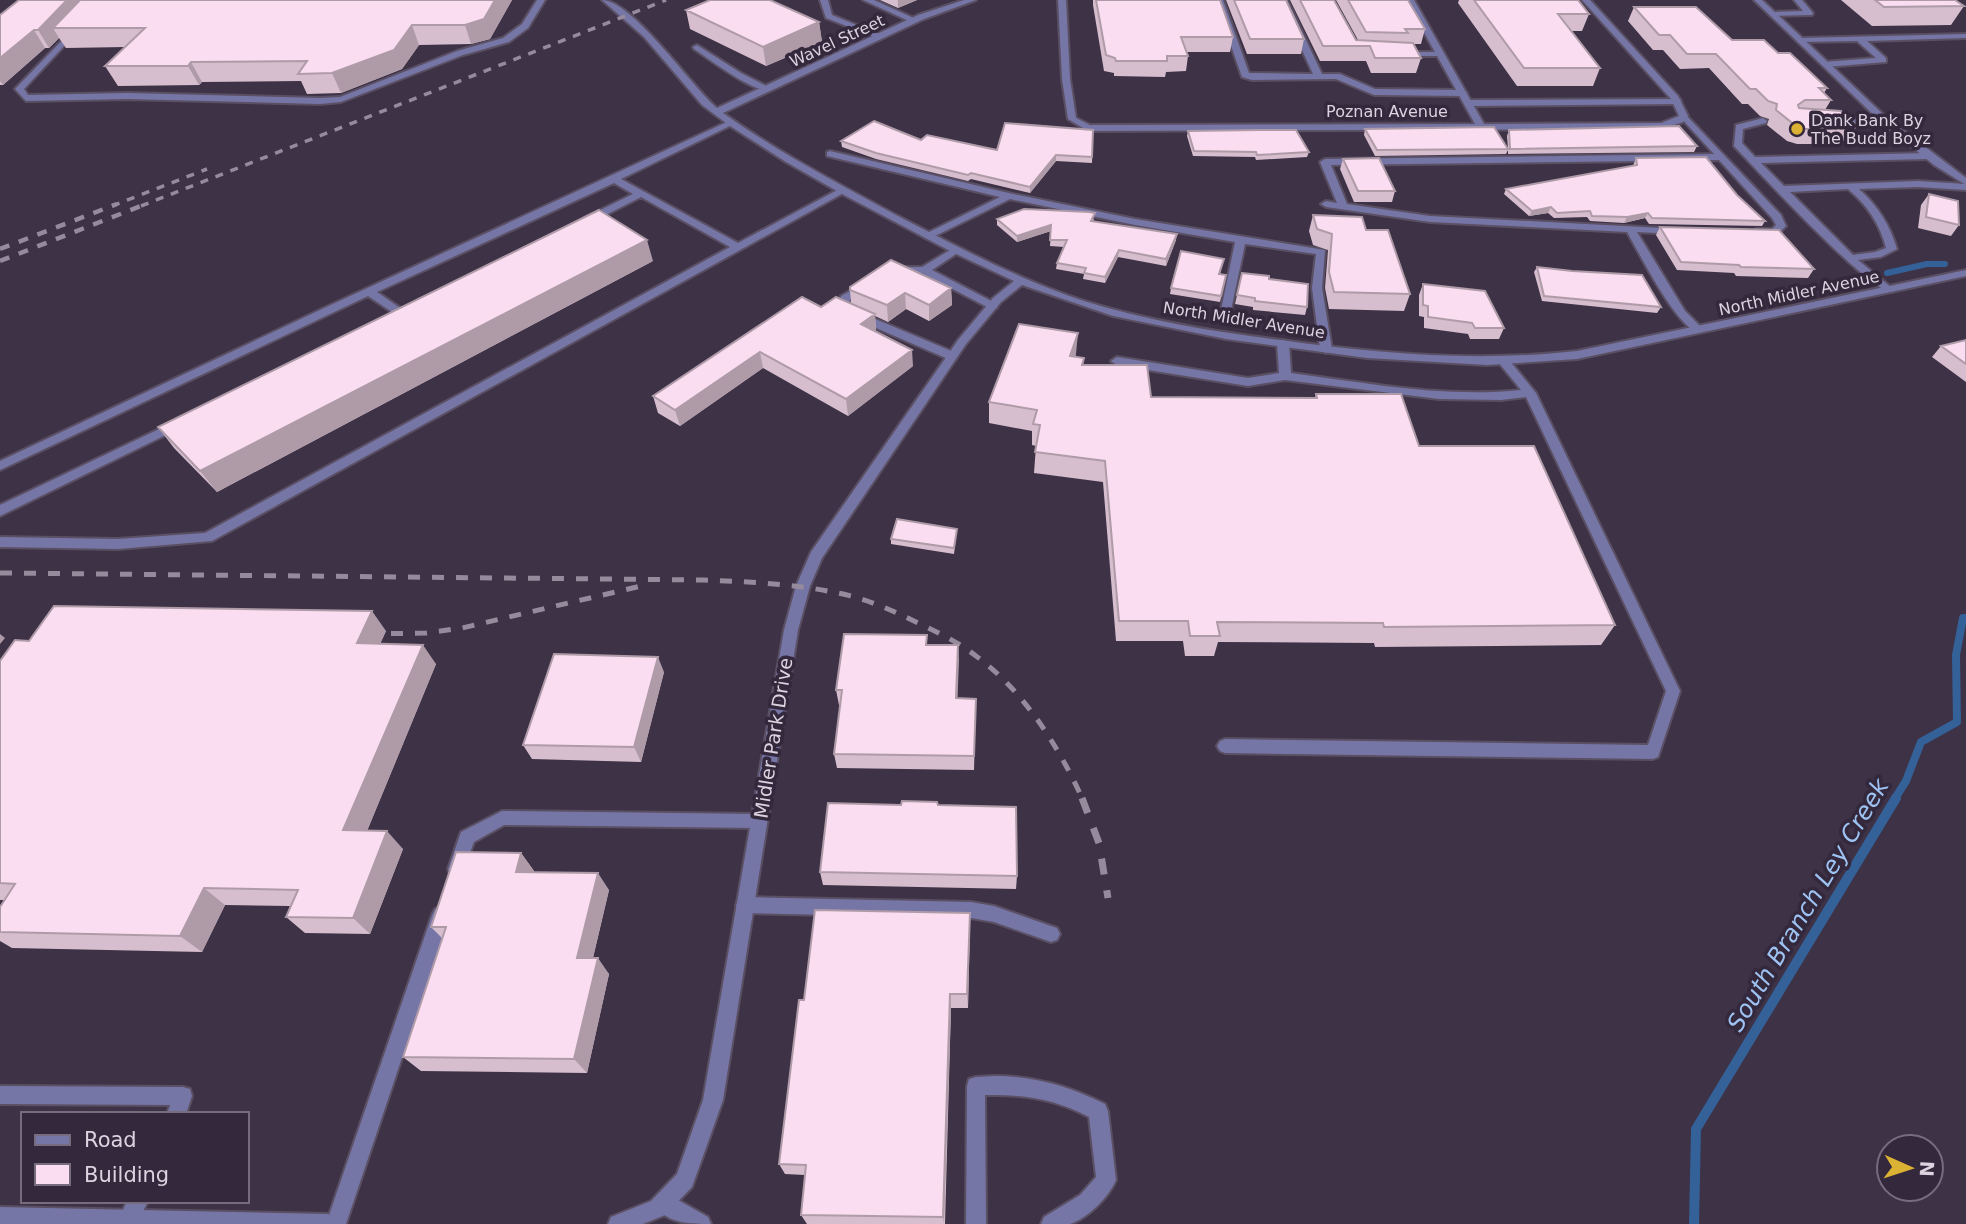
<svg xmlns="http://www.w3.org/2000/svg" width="1966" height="1224" font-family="'DejaVu Sans',sans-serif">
<rect width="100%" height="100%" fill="#3e3247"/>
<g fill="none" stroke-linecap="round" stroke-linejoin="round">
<path stroke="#346198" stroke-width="6" d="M1887,273L1927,264H1945"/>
<path stroke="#346198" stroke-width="8" d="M1894,800L1906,781L1921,742L1957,722L1956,655L1963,618H1966"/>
<path stroke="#346198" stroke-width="10" d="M1694,1224L1696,1129L1896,798"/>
<g stroke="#5a4f63" stroke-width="4">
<path id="service" d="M537,0H545L528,28L509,42L463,55L341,102L320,104L127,99L26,101L15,89L75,27L79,29L78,31L24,89L28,95L127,93L320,98L340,97L457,51L503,38L522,24Z
M820,0H828L832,15L884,36L877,38L826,18Z
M863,0H874L918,20L911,22Z
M1215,0H1223L1249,73L1313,74L1279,0H1287L1322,74H1340L1375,89L1463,90L1467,93L1463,96L1374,95L1336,79L1252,80L1242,77Z
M1794,0H1802L1813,13L1812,15L1773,16L1769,14L1773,12L1803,11Z
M1966,34V38L1867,41L1886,58V62L1826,67L1823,66V62L1876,58L1857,41L1800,42L1796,40L1800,38Z
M697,45L741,73L772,89C758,97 708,58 694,49L693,47Z
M1397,52H1440L1444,54L1440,56H1397Z
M1680,99L1681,101L1677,104L1468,106L1464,103L1468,100Z
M1684,113L1781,215L1786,226L1778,234L1756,233V229H1772L1776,225L1772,218L1719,160L1331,165L1347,204L1430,216L1681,229L1682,231L1677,234L1637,232L1685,311L1704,330L1698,333C1674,323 1641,256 1627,232L1430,222L1326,207L1321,204L1326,201L1337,203L1320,162L1325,159L1714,154L1681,118L1680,116Z
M1832,117L1887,118L1891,121L1887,124L1829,122L1828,120Z
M1763,118L1767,121L1766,123L1743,129L1742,143L1755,157L1928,153L1933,156L1928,159L1761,163L1784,186L1918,181L1966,184V190L1918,187L1859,189C1878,206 1890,225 1897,249L1881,257L1858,260L1892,288V292C1871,294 1754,167 1734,146L1736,125ZM1848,189C1867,205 1880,224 1886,248L1875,252L1853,255L1790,192Z
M729,121L736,123L621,179L738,243L841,188L849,190L212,541L118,549L0,547V537L118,539L205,533L730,247L641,197L592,222H584V218L633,194L614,183L377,292L406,312V316H398L368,296L0,470V461L322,309Z
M830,151L1013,194L1135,219L1325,250L1322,288L1332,349L1326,353L1320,349L1312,288L1316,254L1245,244L1231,310L1226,313L1221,310L1235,242L1135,225L1010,199L929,239L925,238V234L1000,197L827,156V152Z
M955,247L960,250L959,252L932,270L997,304V308H989L922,273H896L891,270L896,267H922Z
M866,282L871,285L850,299L849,308L956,353V359H948L839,312L838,310L841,296Z
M1283,340L1289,344L1291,373C1367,383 1444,398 1521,390L1499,363L1501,360H1509L1536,393L1680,691L1658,757L1653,759L1225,753L1220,751L1217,746L1220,741L1225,739L1648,745L1666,691L1526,397L1501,400L1439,399L1285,380L1248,386L1117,365L1111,361L1117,357L1248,378L1279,373L1277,344Z
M178,420L184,424L182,427L0,516V505Z
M502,811L759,814L765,816L767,821L765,826L759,828L504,825L474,842L462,874L456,877L450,874L448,869L461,832Z
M745,897L971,902L994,906L1051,926L1057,928L1060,934L1057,940L1051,942L994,922L971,918L745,913L739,911L736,905L739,899Z
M441,907L447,909L450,915L346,1224H326L432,915L435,909Z
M994,1076C1035,1076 1068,1086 1105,1104L1108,1111L1116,1180C1109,1197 1088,1218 1070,1224C1062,1224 1049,1224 1041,1224L1044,1217L1080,1195L1096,1177L1089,1117C1055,1099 1023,1094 985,1095L986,1224H966L967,1086L969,1079L976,1077Z
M0,1086L183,1087L190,1089L192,1096L186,1114H167L170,1105L0,1104Z
M664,1192L708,1217L711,1224C691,1224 663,1224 654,1202L657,1195Z
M127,1201H148L137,1224H121L119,1219Z"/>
</g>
<g stroke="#5a4f63" stroke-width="4">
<path id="minor" d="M602,0C632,0 692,87 717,108L918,15L964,0H976L924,19L723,113C778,152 837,183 896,215C958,247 1018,279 1084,301C1148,321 1215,332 1281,340C1380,354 1478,362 1577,351L1966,270V276L1577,359L1487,365L1367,358L1226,339L1113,316L1022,285L1001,302L966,344L822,558L810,586L798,630L723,1100L692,1187L665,1215L643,1224H608L611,1217L651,1201L677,1174L703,1100L784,630L796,586L811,552L958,340L993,298L1014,281L952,252L844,195L786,162L730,126L702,105L644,37Z
M1058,0H1066L1070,79L1076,118L1090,125L1475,124L1406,0H1414L1484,124L1661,123L1679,116L1671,99L1582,0H1590L1678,96L1688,116L1683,122L1662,129L1088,131L1068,119L1062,79Z
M0,1207L328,1214L335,1217L338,1224H0Z"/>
</g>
<g stroke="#5a4f63" stroke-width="4">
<path id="tertiary" d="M1754,0H1762L1886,117L1966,178V185L1934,165L1880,121Z"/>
</g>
<use href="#service" fill="#7576a6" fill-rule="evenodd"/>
<use href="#minor" fill="#7576a6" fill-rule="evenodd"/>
<use href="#tertiary" fill="#7576a6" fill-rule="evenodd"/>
<path stroke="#958b9c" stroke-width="3.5" stroke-dasharray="8 8" stroke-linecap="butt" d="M112,206L207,169
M141,206L666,0"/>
<path stroke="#958b9c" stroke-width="4.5" stroke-dasharray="10 10" stroke-linecap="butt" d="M0,249L117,204
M0,261L146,204"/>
<path stroke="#958b9c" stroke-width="5" stroke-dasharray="12 12" stroke-linecap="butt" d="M0,573L704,580C752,582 800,584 847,595C871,601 894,611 916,622C937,632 958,642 976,656C1024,691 1059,747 1083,800
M367,634L426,633L462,628L641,586"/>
<path stroke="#958b9c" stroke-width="7" stroke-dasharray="16 16" stroke-linecap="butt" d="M1082,798L1099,843L1108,898"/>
</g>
<path fill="#d7bece" d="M19,0H512L490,39L471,44L419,45L402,69L341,93L307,94L301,81L202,82L199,85L118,86L105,66L125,47L66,48L59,38L49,48H45L3,85H0V15Z
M880,0H917L898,8Z
M1093,0H1220L1233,37L1230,52H1187L1188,56L1186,71L1166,72L1165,77L1114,76V73L1104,71L1093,5Z
M1226,0H1286L1304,39L1301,54H1247Z
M1290,0H1334L1356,40H1358L1336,0H1408L1425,29L1421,44H1413L1421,58L1416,73H1371L1366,61H1320Z
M1459,0H1578L1589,14L1582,31H1572L1600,68L1593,86H1517L1458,3Z
M1841,0H1955L1964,6L1951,25L1872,26Z
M1634,7L1732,40L1778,53L1827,88L1824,93L1831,100L1825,110L1857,126L1847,141H1834L1832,144H1797L1787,141L1767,125L1769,119L1760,116L1748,104H1742L1709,68L1680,69L1663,50H1653L1628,21Z
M686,10L819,22L822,42L766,66L690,29Z
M1365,129L1508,148L1507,136L1509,130L1697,146L1694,152L1508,154V150L1506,154L1375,156L1364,135Z
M1093,130L1092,163L1056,161L1030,193L971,179L968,181L876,159L842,147L841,141L921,140L997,150Z
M1188,131L1309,152L1307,157L1256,160L1255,157L1193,156L1187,136Z
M1636,158L1737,195L1765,221L1762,226L1649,224L1645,218L1624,223L1590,221L1587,217L1554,218L1548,213L1529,216L1504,194L1506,189L1633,166Z
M1343,159L1395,191L1392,202H1354L1340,169Z
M1929,194L1959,225L1951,236L1918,228L1921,205Z
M1313,215L1366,230L1410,294L1404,311L1329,309L1325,288L1328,250L1313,245L1309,231Z
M997,219H1094L1093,221L1176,240L1166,266L1118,257L1105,283L1083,279L1084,274L1056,269L1057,263L1064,247L1050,246L1051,231L1017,242L997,225Z
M1660,227L1814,269L1808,278L1736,276L1734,273L1677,270L1656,235Z
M1224,259L1220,274L1226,275L1220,302L1170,294L1171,288Z
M653,261L217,492L174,448L158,427Z
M1537,267L1661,307L1657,313L1542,301L1534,272Z
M1242,273L1269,279L1307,307L1305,315L1253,310V307L1235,304Z
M1423,284L1504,328L1499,339H1470L1468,334L1424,328V317L1419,316V295Z
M951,288L952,305L929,321L906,309L888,322L875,316L876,330L875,331L913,366L848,416L763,368L680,426L658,413L653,396L821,307L851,303L850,290Z
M1966,340V382L1932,357L1941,346Z
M1076,354L1075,357L1084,358L1083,365L1151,397L1315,398L1316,394L1419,446L1615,625L1601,645L1375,647L1374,643L1218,642L1214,656H1185L1183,641H1116L1103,482L1034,473L1036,446L1032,445V431L989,423V402Z
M957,529L954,554L891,544V539Z
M386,631L380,644L436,664L367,831L403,849L370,934L305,933L286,917L290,906L225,905L202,952L12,948L0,941V907L5,900H0V661L29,641Z
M927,645H958L957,698L976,699L974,770L837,768L834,754L840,705H839L836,690Z
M664,672L641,762L532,759L523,745Z
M901,805H938L1017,876L1016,889L823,885L820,872Z
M521,853L534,871L533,872L609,890L593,958L609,974L587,1073L421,1071L403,1057L443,939L431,927Z
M970,913L968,1008H951L945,1224H807L801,1215L805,1175L785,1174L779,1164L804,1000Z"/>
<path fill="#af9ba8" d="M67,0H93L53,28L59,38L49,48L38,30Z
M495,0H512L490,39L471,44L465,25Z
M898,0H917L898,8Z
M819,22L822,42L766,66L763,47Z
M412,25L419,45L402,69L341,93L332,73Z
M34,30L45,48L3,85L0,81V58Z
M191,62L202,82L199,85L188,66Z
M1056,155V161L1030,193V187Z
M1551,207L1548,213L1529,216L1532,211Z
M1648,213L1645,218L1624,223L1627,217Z
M1051,225V231L1017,242V236Z
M1177,234L1176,240L1166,266V259Z
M647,240L653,261L217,492L200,471Z
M1119,250L1118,257L1105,283V277Z
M951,288L952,305L929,321V305Z
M905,293L906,309L888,322L887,305Z
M875,314L876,330L862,340L861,324Z
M1078,333L1076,354L1069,377L1070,356Z
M912,350L913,366L848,416L846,399Z
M760,352L763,368L680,426L675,410Z
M372,611L386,631L371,663L357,643Z
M0,634L5,638L0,644Z
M423,645L436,664L360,848L343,830Z
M958,645L959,660L957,713L956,698Z
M658,657L664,672L641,762L634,747Z
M387,831L403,849L370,934L353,918Z
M521,853L534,871L529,890L516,872Z
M598,873L609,890L589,974L577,958Z
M204,888L225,905L202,952L180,936Z
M970,913V928L968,1008L967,994Z
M598,958L609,974L587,1073L574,1059Z
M950,994L951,1008L944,1224L943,1217Z"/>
<path fill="#faddf0" stroke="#af9ba8" stroke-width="2" d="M19,0H67L38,30H34L0,58V15Z
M80,0H495L484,19L465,25H412L394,50L332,73L298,74L307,61L191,62L188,66H105L145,28H53Z
M710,0H770L819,22L763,47L686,10Z
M1096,0H1220L1233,37H1181L1188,56H1167V61H1116L1115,58L1106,55Z
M1234,0H1286L1304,39H1250Z
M1300,0H1334L1356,40L1413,43L1421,58H1375L1370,46H1323Z
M1348,0H1408L1425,29H1405L1408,33L1366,32Z
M1474,0H1578L1589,14H1558L1600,68H1524Z
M1875,0H1955L1964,6L1884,7Z
M1634,7H1696L1732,40H1764L1778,53H1790L1827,88H1819L1831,100H1805L1798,105L1799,108L1841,111L1857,126H1838L1841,129H1806L1796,126L1776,110L1777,104L1768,101L1756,89H1750L1716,54H1687L1670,35H1659Z
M874,121L921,140L927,135L997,150L1005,123L1093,130L1092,157L1056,155L1030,187L971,173L968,175L876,153L841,141Z
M1679,126L1697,146L1510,149L1509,130Z
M1494,127L1508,149L1377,150L1365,129Z
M1259,130H1296L1309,152L1257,155L1256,152L1194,151L1188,131Z
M1706,157L1737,195L1765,221L1652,218L1648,213L1627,217L1592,216L1590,211L1557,213L1551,207L1532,211L1506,189L1637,165L1636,158Z
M1379,158L1395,191H1358L1343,159Z
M1929,194L1958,201L1959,225L1926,217Z
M1024,209L1089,212L1095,213L1091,221L1177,234L1166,259L1119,250L1105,277L1084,273L1086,268L1057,263L1067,240H1050L1051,225L1017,236L997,219Z
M599,210L647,240L200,471L158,427Z
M1313,215L1362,217L1366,230H1388L1410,294L1334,292L1329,272L1332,234L1317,229Z
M1660,227L1779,230L1814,269L1741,267L1739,265L1681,262Z
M1181,251L1224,259L1219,274L1226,275L1221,296L1171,288Z
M891,260L951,288L929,305L905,293L887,305L850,290V287Z
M1537,267L1572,271L1642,275L1661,307L1544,296Z
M1242,273L1269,276V279L1308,284L1307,307L1255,301V298L1237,295Z
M1423,284L1485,291L1504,328H1475L1472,323L1428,317V306L1423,305Z
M802,297L821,307L836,297L875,314L861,324L912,350L846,399L760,352L675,410L653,396Z
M1019,324L1078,333L1070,356L1084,358L1082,365H1147L1151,397L1317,398L1316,394H1401L1419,446H1534L1615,625L1384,627L1383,623L1217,622L1220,636H1190L1188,621H1119L1105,461L1035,452L1040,425L1033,424L1037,410L989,402Z
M1966,340V364L1941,346Z
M897,519L957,529L954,548L891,539Z
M54,606L372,611L357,643L423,645L343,830L387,831L353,918L286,917L298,890L204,888L180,936L0,932V907L15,884L0,883V661L15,640L29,641Z
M844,634L927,635L926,645H958L956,698L976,699L974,756L834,754L842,690H836Z
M554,654L658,657L634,747L523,745Z
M902,801L937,802L938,805L1016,807L1017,876L820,872L828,803L901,805Z
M456,852L521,853L516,872L598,873L577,958H598L574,1059L403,1057L446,927H431Z
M815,910L970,913L967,994H950L943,1217L801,1215L806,1165L779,1164L799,1000H804Z"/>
<circle fill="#dbb233" stroke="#34283c" stroke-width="2.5" cx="1797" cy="129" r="7"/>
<g text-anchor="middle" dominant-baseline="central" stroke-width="7" stroke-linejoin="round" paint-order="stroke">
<g font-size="16" fill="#dbd3e0" stroke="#34283c">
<text transform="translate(837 41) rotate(-25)">Wavel Street</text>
<text x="1387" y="111">Poznan Avenue</text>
<text transform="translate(1799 293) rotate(-12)">North Midler Avenue</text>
<text transform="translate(1244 320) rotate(9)">North Midler Avenue</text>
</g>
<g font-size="16" fill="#dbd3e0" stroke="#34283c" text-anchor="start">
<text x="1811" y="120">Dank Bank By<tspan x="1811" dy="18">The Budd Boyz</tspan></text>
</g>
<g font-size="19" fill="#dbd3e0" stroke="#34283c">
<text transform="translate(773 738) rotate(-81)">Midler Park Drive</text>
</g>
<g font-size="24" font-style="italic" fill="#9ec3f3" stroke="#34283c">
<text transform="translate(1808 905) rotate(-59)">South Branch Ley Creek</text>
</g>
</g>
<rect x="21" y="1112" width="228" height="91" fill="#34283c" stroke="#776c7e" stroke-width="2"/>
<rect x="35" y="1135" width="35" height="10" fill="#7576a6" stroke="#776c7e" stroke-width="2"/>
<text x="84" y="1147" font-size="21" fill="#dbd3e0">Road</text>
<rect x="35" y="1164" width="35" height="21" fill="#faddf0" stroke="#776c7e" stroke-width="2"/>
<text x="84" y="1182" font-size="21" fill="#dbd3e0">Building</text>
<g transform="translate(1910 1168) rotate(93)"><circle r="33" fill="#34283c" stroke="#776c7e" stroke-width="2"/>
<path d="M0-5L12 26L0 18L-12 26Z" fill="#dbb233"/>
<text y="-10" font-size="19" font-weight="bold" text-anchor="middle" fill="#dbd3e0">N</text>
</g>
</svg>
